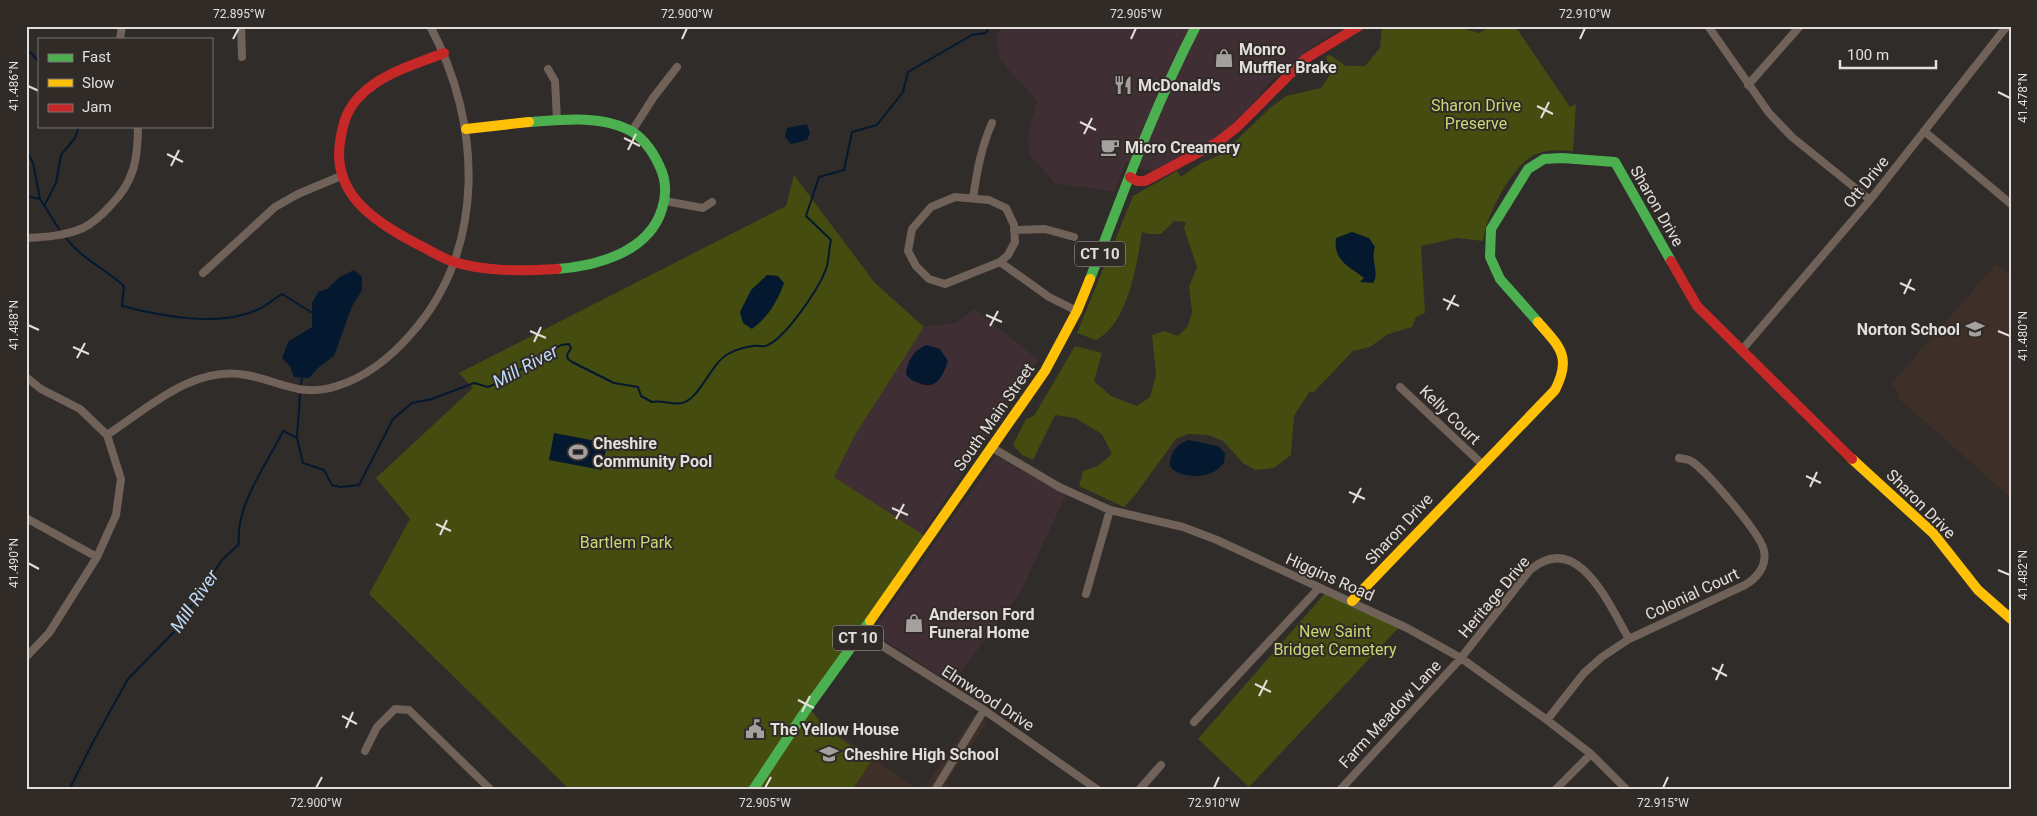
<svg xmlns="http://www.w3.org/2000/svg" width="2037" height="816" font-family="Roboto,sans-serif">
<rect width="100%" height="100%" fill="#2f2c2a"/>
<path fill="#3f2e34" d="M1006,26H1346L1321,41L1296,60L1270,82L1245,112L1220,135L1196,151L1162,168L1152,171L1145,170L1126,162L1115,192L1055,183L1029,155L1028,135L1037,101L1000,60L996,33Z
M974,309L1039,360L921,535L834,478L855,435L924,327L956,323Z
M996,456L1066,495L1020,593L952,684L872,632Z"/>
<path fill="#3f2f29" d="M1996,264L2011,275V498L1896,396L1899,393L1891,384Z
M975,714L987,722L946,783L955,790H923Z
M816,718L919,790H766Z"/>
<path fill="#454c10" d="M1383,26H1464L1468,30L1479,33L1491,26H1515L1570,107L1576,104L1573,151C1559,150 1547,149 1534,155C1511,167 1486,216 1483,241L1457,238L1421,246L1425,313L1416,317L1412,327L1388,334L1370,347L1353,351L1313,393L1310,391L1294,416L1291,455L1274,468L1256,470L1244,464L1223,441L1208,435L1188,434L1176,439L1135,495L1124,507L1079,486L1083,471L1098,466L1112,454L1102,434L1075,418L1055,415L1033,460L1022,455L1013,445L1026,419L1034,416L1075,346L1102,353L1094,381L1111,396L1137,406L1150,397L1156,375L1152,335L1164,331L1178,336L1188,326L1192,312L1189,287L1197,267L1184,228L1186,222L1174,221L1161,234H1149L1142,232C1137,264 1128,324 1096,340L1077,333L1133,196L1177,171L1181,177L1201,163L1222,154L1270,108L1286,96L1321,88L1330,75L1326,56L1330,55L1346,66H1365L1380,48L1382,27Z
M794,175L875,283L924,327L855,435L834,477L928,538L808,706L825,728L872,760L852,790H570L369,594L410,519L376,478L473,388L459,373L786,206Z
M1327,591L1403,623L1249,787L1198,739Z"/>
<path fill="#04192f" d="M807,124L810,133L807,140L791,144L785,137L787,128Z
M1352,232L1369,238L1375,247C1370,259 1380,273 1373,283L1360,282L1364,278C1349,266 1333,261 1336,238Z
M354,270L362,277V290L352,306L334,356L319,367L309,378L294,377L290,366L282,358L288,342L312,327V303L318,292L327,289L340,277Z
M767,275L778,276L784,283C778,301 768,317 752,329L743,323L740,312L751,290Z
M927,345L940,349L948,361C943,376 936,391 919,383C913,381 909,379 906,374C907,361 914,349 927,345Z
M554,433L607,443L602,470L549,460Z
M1188,440L1218,446L1225,453L1224,463C1220,466 1217,471 1211,473C1200,478 1177,477 1170,466C1169,454 1177,444 1188,440Z"/>
<g fill="none" stroke-linecap="round" stroke-linejoin="round">
<path stroke="#04192f" stroke-width="2" d="M30,52L39,62
M26,149L33,163L40,199L59,229
M26,196L40,199
M44,206L56,183L61,155L75,138L79,126
M66,238C82,259 104,268 124,286L122,306C161,316 220,328 259,309C267,305 274,299 282,294L311,312
M301,384L302,378
M297,437L300,395
M69,790L93,742L128,679L174,632L222,560L239,544C235,505 267,465 283,431L297,438L303,463L324,470L332,485L340,487L359,485L393,419L412,403L432,399L474,383L488,387L500,382L561,345L569,344L571,348L567,355L568,359L572,362L614,383L638,387L641,396L652,402C664,400 671,405 682,403C700,399 710,364 728,354C735,350 746,347 753,346C759,345 764,348 768,345C787,336 821,286 827,266C829,258 829,248 831,240L806,216L819,177L844,170L852,132L877,125L903,92L908,72L972,35L986,33L990,26"/>
<path stroke="#706258" stroke-width="8" d="M241,26L242,57
M1708,26L1769,113L1792,137L1870,200
M120,39L122,26
M548,69L555,81L557,120
M1748,85L1800,26
M632,131L653,98L677,67
M1924,131L2011,204
M955,197L989,200L1006,208L1014,225L1015,242L1008,255L1000,262L945,284L929,279L916,266L908,251L912,229L931,207Z
M973,198C977,171 981,148 992,123
M665,201L703,208L712,202
M1014,230L1045,229L1074,237
M26,238C45,237 65,236 83,228C93,223 102,215 110,206C134,182 138,160 138,126
M1000,262L1049,297L1077,311
M203,273L275,207L298,194L341,176
M1741,351L1870,200L2007,26
M26,377L41,389L80,409L107,435L121,479L116,515L97,557L49,633L26,657
M1400,387L1482,464
M107,435C148,408 193,365 246,375C280,381 300,398 337,386C366,377 391,357 411,334C487,249 482,123 430,26
M991,447L1059,487L1110,510L1183,527L1217,540L1407,628L1461,658L1547,720L1591,754L1627,790
M26,518L97,557
M1086,594L1110,510
M862,632L868,637L984,710L1098,790
M1547,720L1584,673L1602,657L1629,639L1745,585C1757,578 1767,566 1764,551C1762,535 1705,469 1691,461C1688,459 1683,459 1679,458
M1194,722L1319,588
M365,751L377,727L395,709L409,710L491,790
M935,790L984,710
M1139,790L1161,765
M1340,790L1461,658L1530,570C1578,529 1609,605 1629,639
M1555,790L1591,754"/>
<path stroke="#4caf50" stroke-width="10" d="M529,122C560,120 598,115 627,129C642,136 652,150 659,165C666,179 667,194 662,209C649,252 597,266 557,269
M1090,279C1123,193 1154,107 1196,26
M1538,322L1500,279L1490,257L1491,229L1528,169L1544,159L1562,158L1615,162L1671,261
M753,790L808,707L870,621"/>
<path stroke="#ffc107" stroke-width="10" d="M466,129L529,122
M1852,459L1933,533L1978,590L2011,619
M1352,601L1555,390C1572,357 1560,347 1538,322
M870,621L1045,371L1077,311L1090,279"/>
<path stroke="#c62828" stroke-width="10" d="M444,53C416,64 382,73 360,96C348,108 344,120 341,136C329,192 373,221 417,244C428,249 439,257 451,261C484,272 522,271 557,269
M1130,177L1137,181H1145L1218,142L1237,127L1305,59L1359,26
M1671,261L1697,306L1852,459"/>
</g>
<path fill="none" stroke="#e2dedc" stroke-width="2" d="M233,39L239,28M682,39L687,28M1131,39L1136,28M1580,39L1585,28M28,86L39,91M1998,92L2010,98M1537,106L1553,114M1541,118L1549,102M1080,122L1096,130M1084,134L1092,118M624,138L640,146M628,150L636,134M167,154L183,162M171,166L179,150M1900,283L1915,290M1904,294L1911,279M1443,299L1459,306M1447,310L1455,295M986,315L1002,322M28,325L39,330M990,326L998,311M530,331L546,338M1998,331L2010,336M534,342L541,327M73,347L89,354M77,358L85,343M1806,476L1821,483M1810,487L1817,472M1349,492L1365,499M1353,503L1361,488M892,508L908,515M896,519L904,504M436,524L451,531M440,535L447,520M28,563L39,569M1998,570L2010,575M1712,668L1727,676M1716,680L1723,664M1255,684L1271,692M1259,696L1267,680M798,700L814,708M802,712L810,696M342,716L357,724M346,728L353,712M316,788L322,777M765,788L771,777M1214,788L1219,777M1663,788L1668,777"/>
<defs>
<g id="shop-bare" transform="scale(1.5)"><path d="M-5-2.5h2.3a2.7 3.5 0 0 1 5.4 0H5L5.5 6h-11ZM-1.5-2.5h3a1.5 2.3 0 0 0-3 0Z" fill="#a3a09e" stroke="#312b28" stroke-width="2.5" paint-order="stroke"/></g>
<g id="restaurant-bare" transform="scale(1.5)"><path d="M-5-6h1v4h1v-4h1v4h1v-4h1v5L-1.5 .5V6h-2V.5L-5-1ZM5-6V6H3V1.5H1.5Q1.5-4 5-6Z" fill="#a3a09e" stroke="#312b28" stroke-width="2.5" paint-order="stroke"/></g>
<g id="cafe-bare" transform="scale(1.5)"><path d="M-5.5-4.5H6V0H3Q3 3.5 0 3.5H-2.5Q-5.5 3.5-5.5 0ZM3-3.2v2h1.7v-2ZM-6 4.5H4V6H-6Z" fill="#a3a09e" stroke="#312b28" stroke-width="2.5" paint-order="stroke"/></g>
<g id="school-bare" transform="scale(1.5)"><path d="M0-5L7-2L0 1L-7-2ZM-4 1L0 2.5L4 1V4Q0 6-4 4Z" fill="#a3a09e" stroke="#312b28" stroke-width="2.5" paint-order="stroke"/></g>
<g id="stadium-bare" transform="scale(1.5)"><path d="M0-5a6.5 5 0 1 0 0 10a6.5 5 0 1 0 0-10ZM-3.5-1.8h7v3.6h-7Z" fill="#a3a09e" stroke="#312b28" stroke-width="2.5" paint-order="stroke"/></g>
<g id="civic-bare" transform="scale(1.5)"><path d="M-.6-6.5H3V-4.5H.6V-3L4-1V1h2V6H-6V1h2V-1L-.6-3ZM-1.2 2.5V6h2.4V2.5Z" fill="#a3a09e" stroke="#312b28" stroke-width="2.5" paint-order="stroke"/></g>
</defs>
<g fill-rule="evenodd">
<use href="#shop-bare" x="1224" y="58"/>
<use href="#restaurant-bare" x="1123" y="85"/>
<use href="#cafe-bare" x="1110" y="147"/>
<use href="#school-bare" x="1975" y="329"/>
<use href="#stadium-bare" x="578" y="452"/>
<use href="#shop-bare" x="914" y="623"/>
<use href="#civic-bare" x="755" y="729"/>
<use href="#school-bare" x="829" y="754"/>
</g>
<g text-anchor="middle" dominant-baseline="central" stroke-width="4" stroke-linejoin="round" paint-order="stroke">
<g fill="#312b28" stroke="#ada8a6" stroke-width="1">
<rect x="1075" y="241.5" width="50" height="25" rx="4"/>
<rect x="833" y="625.5" width="50" height="25" rx="4"/>
</g>
<g font-size="15" font-weight="bold" fill="#e2dedc">
<text x="1100" y="254">CT 10</text>
<text x="858" y="638">CT 10</text>
</g>
<g font-size="16" font-weight="bold" fill="#e2dedc" stroke="#312b28" text-anchor="start">
<text x="1239" y="49">Monro<tspan x="1239" dy="18">Muffler Brake</tspan></text>
<text x="1138" y="85">McDonald's</text>
<text x="1125" y="147">Micro Creamery</text>
<text x="1960" y="329" text-anchor="end">Norton School</text>
<text x="593" y="443">Cheshire<tspan x="593" dy="18">Community Pool</tspan></text>
<text x="929" y="614">Anderson Ford<tspan x="929" dy="18">Funeral Home</tspan></text>
<text x="770" y="729">The Yellow House</text>
<text x="844" y="754">Cheshire High School</text>
</g>
<g font-size="16" fill="#c8d872" stroke="#312b28">
<text x="1476" y="105">Sharon Drive<tspan x="1476" dy="18">Preserve</tspan></text>
<text x="626" y="542">Bartlem Park</text>
<text x="1335" y="631">New Saint<tspan x="1335" dy="18">Bridget Cemetery</tspan></text>
</g>
<g font-size="16" fill="#e2dedc" stroke="#312b28">
<text transform="translate(1866 182) rotate(-51)">Ott Drive</text>
<text transform="translate(1657 206) rotate(60)">Sharon Drive</text>
<text transform="translate(1450 415) rotate(44)">Kelly Court</text>
<text transform="translate(994 417) rotate(-55)">South Main Street</text>
<text transform="translate(1921 504) rotate(45)">Sharon Drive</text>
<text transform="translate(1399 529) rotate(-47)">Sharon Drive</text>
<text transform="translate(1330 577) rotate(24)">Higgins Road</text>
<text transform="translate(1692 594) rotate(-25)">Colonial Court</text>
<text transform="translate(1494 597) rotate(-50)">Heritage Drive</text>
<text transform="translate(988 698) rotate(33)">Elmwood Drive</text>
<text transform="translate(1390 714) rotate(-47)">Farm Meadow Lane</text>
</g>
<g font-size="18" font-style="italic" fill="#bedaf8" stroke="#312b28">
<text transform="translate(525 366) rotate(-28)">Mill River</text>
<text transform="translate(194 601) rotate(-56)">Mill River</text>
</g>
</g>
<rect width="2037" height="816" fill="none" stroke="#312b28" stroke-width="55"/>
<rect x="38" y="38" width="175" height="90" fill="#312b28" stroke="#787370"/>
<rect x="48" y="54" width="25" height="8" fill="#4caf50" stroke="#787370"/>
<text x="82" y="62" font-size="15" fill="#e2dedc">Fast</text>
<rect x="48" y="79" width="25" height="8" fill="#ffc107" stroke="#787370"/>
<text x="82" y="88" font-size="15" fill="#e2dedc">Slow</text>
<rect x="48" y="104" width="25" height="8" fill="#c62828" stroke="#787370"/>
<text x="82" y="112" font-size="15" fill="#e2dedc">Jam</text>
<path d="M1840 60v8h96v-8" fill="none" stroke="#e2dedc" stroke-width="2.5"/>
<text x="1847" y="60" font-size="15" fill="#e2dedc" stroke="#312b28" stroke-width="4" paint-order="stroke">100 m</text>
<rect x="28" y="28" width="1982" height="760" fill="none" stroke="#e2dedc" stroke-width="2"/>
<g font-size="12" text-anchor="middle" fill="#e2dedc">
<text x="239" y="18">72.895°W</text>
<text x="687" y="18">72.900°W</text>
<text x="1136" y="18">72.905°W</text>
<text x="1585" y="18">72.910°W</text>
<text transform="translate(14 86) rotate(-90)" y="4">41.486°N</text>
<text transform="translate(2023 98) rotate(-90)" y="4">41.478°N</text>
<text transform="translate(14 325) rotate(-90)" y="4">41.488°N</text>
<text transform="translate(2023 336) rotate(-90)" y="4">41.480°N</text>
<text transform="translate(14 563) rotate(-90)" y="4">41.490°N</text>
<text transform="translate(2023 575) rotate(-90)" y="4">41.482°N</text>
<text x="316" y="807">72.900°W</text>
<text x="765" y="807">72.905°W</text>
<text x="1214" y="807">72.910°W</text>
<text x="1663" y="807">72.915°W</text>
</g>
</svg>
